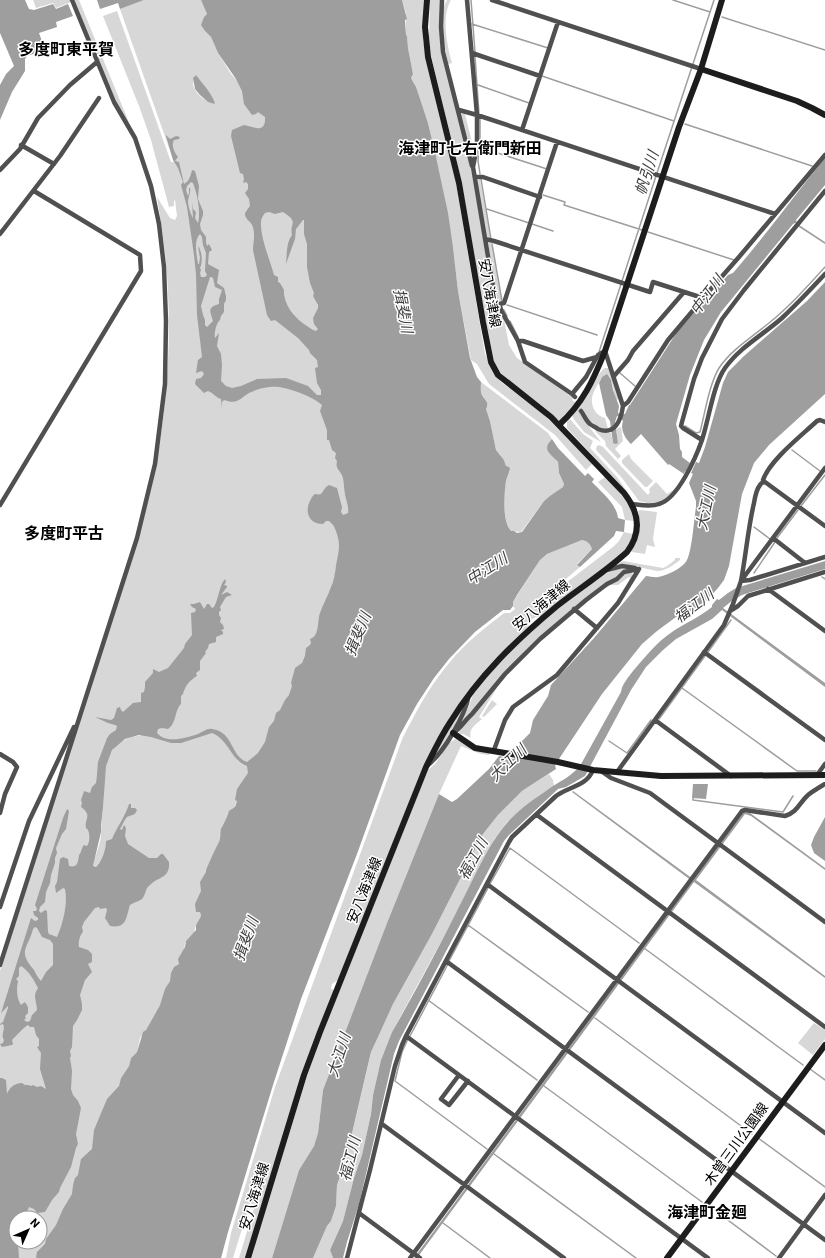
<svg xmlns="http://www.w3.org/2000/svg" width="825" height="1258" font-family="Roboto,'Noto Sans JP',sans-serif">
<rect width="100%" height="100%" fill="#fff"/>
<path fill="#d7d7d7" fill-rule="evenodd" d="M33,0H70L71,2L56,8L53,3L36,8Z
M74,0H79L130,125L116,104Z
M144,0H201L207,14L205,31L211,37L218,53L231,74L263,108L304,213L347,502L349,507L347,538L321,625L292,690L237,801L231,816L199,909L201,916L196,925L194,933L187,940L185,943L184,950L180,956L179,964L176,966L160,1005L146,1030L140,1038L137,1052L131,1058L129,1066L121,1078L120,1084L96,1139L75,1192L40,1258H7L16,1242H40V1218H21L68,1089L75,949L101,860L96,867L93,866C95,855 101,844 101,833C101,825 102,817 103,808C105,790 101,767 112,750C116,744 125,739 132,737C136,736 140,736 143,734L106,740L97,770L93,831L60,939H54L48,1087L40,1131L0,1147V971L106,639L156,466C166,409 171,351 168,293C167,261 162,229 157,197L170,218L175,220L177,216L175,200L174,201V206L169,207L151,140L139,106L103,16L117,11L171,162H174L120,9ZM196,75C203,84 211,92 215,103L214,104C206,102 194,93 193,84C193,81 195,78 196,75Z
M402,0H424L423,40L426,58L455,177L485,354L493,372L501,382L543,414L593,463L586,470L555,435L489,384L477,364L471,360L458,291L453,247L443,191L428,123L414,83L411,78L413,74L408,48L407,36L406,35V13Z
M430,0H441V40L473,177L495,307H498L504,320L509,345L517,358L572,397L573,401L576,402L560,420H558L505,377L500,372L494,361L482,302L462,183L431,56L429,38Z
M447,0H451C441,17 447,45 452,63L448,64C445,48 438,14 447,0Z
M462,113L465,114L472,142H475L473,161L461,114Z
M480,179L491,239L486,236L477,183L478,180Z
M488,242L491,243L502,303L498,302L497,299Z
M605,368H608L610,370L619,399L616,400L611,380L602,377C599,383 593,391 592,398C591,407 596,416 605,418L608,429L606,430C593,424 589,422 582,409L581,413L590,428L601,442L584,432L573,418L572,415C578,408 583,402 588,395C593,387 597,373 605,368Z
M481,382L548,433L552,439L549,442L556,460L558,462L559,473L564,484L563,487L544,501L521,532L511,531C502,521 502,483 510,471L506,466L504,460L496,450L490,421L486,409L488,405C483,394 479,395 481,382Z
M570,419L583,434L593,441L590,448L617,477L631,497L567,428V422Z
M621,427L623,441L615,449L621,456L618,459L606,446L605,441L596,432L595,430L597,429L605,433H611L613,443H618L616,429Z
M599,445L603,447L648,495L650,492L649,489L656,482L667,494L676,488L667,498L659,503H647L639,501L622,478L597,451L596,449L597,446Z
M629,454L631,459L653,481L647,487H645L622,463V460Z
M605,477C618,491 630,501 634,521L625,520L622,507L598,482Z
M640,510L657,512L653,539L655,547L647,545L645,554L632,552L631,551C638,537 642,526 638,511Z
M624,532L633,534L629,545L621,554L541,617H536L528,622L529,626C498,654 473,684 450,719L338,980L332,984L331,989L334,990L273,1166L245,1258H239L255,1205L250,1203L233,1258H226L231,1233L275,1087L403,737C417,710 430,685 450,662C465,643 485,628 504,613H510L515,609L513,606V602L540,560L547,554L582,540C587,541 590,543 592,549L577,564L580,567L541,600V602L613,547L619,541Z
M675,558H680V560C673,565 666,571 657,571L624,564L615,565L623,561L663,568L667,566L675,560Z
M621,568L630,569L627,570L538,638L504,673L472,713L470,712L459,728L470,703L474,692L486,677L522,639L560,607L602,575Z
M631,572L633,575L628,584L630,578L629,577L618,585H611L605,588L625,574Z
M500,683L479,717L482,719C475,725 468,729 471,738L463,734H460L459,732L467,720Z
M492,700L497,704L484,717L482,716Z
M466,705L449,737L432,761L453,721Z
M455,739L459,740L490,752L489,755L481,754L461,746L439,794L387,923L323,1090L318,1133L314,1146L299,1170L272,1258H250L307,1076L323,1031L427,771L435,764L449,743Z
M549,774L553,780L554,786L518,812L507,822L495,838L448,929L392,1032L381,1060L373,1095L371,1114L362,1155L354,1178L343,1221L330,1250L333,1258H313L327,1226L331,1221L336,1206L337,1185L346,1159L368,1066L371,1052L377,1037L393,1004L432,934L483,834L498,815L522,791Z
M814,1023L825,1030V1039L813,1055L798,1043Z"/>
<path fill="#9e9e9e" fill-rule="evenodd" d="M0,0H25L29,9L34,10L53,4L56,9L68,4L73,16L56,22L57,27L39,33L43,44L33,54L27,56L25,59V71L12,92L0,120V85L6,74L14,66L0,33Z
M97,0H144L120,9L118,3L100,9Z
M201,0H402L407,19L405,20L406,35L407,36L408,48L413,74L411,78L416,87L428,123L436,157L448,213L453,247L458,291L470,358L477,377L481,382C481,385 480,391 482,395C485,401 490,402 486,409L490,421L496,450L504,460L506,466L509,467L510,469C509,473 507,477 506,481C504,494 502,521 511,531H514L517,533L522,532L544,501L550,496L563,487L564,484L559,473L558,462C551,454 541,450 552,439L558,448L585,476L588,473L594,479L592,482C602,493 616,503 618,518L625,520L624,532L616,531L614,536L580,567L577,565L592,549C590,543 587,541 582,540L547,554L540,560L517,595L513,602V606L510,610H503L475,632L449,659L434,678L417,704L400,735L357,854L301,999L273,1085L228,1232L221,1258H36L37,1252L45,1244L46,1239L56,1225L63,1209L72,1194L73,1185L75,1178L78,1175L81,1159L92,1149L94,1130L107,1099L119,1086L121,1078L129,1066L131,1058L137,1052L143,1032L146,1030L160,1005L165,989L170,981L171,973L174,967L179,964L178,959L185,947L186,941L196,930V925L201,916L200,912H196L195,904L201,891L200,882L206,872V870C210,861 214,851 219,842C221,838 220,833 221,829C224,823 227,818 229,811C234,807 235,809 237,801L235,800L237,789L248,773L247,766C230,759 229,740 212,733L181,743H171L151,737L139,735L125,739L112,750L106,766L103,808L101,825V832L93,866L96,867C102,861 106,850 106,841L112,839C117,827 125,817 129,804H131V808H135L137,810C134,817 132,814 127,817C124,820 122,826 120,829L122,830L124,825L126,828L125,836L128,844L149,858H157L161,854H163L169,862C170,879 159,876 150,885C145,888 146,895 142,899C138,902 134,902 130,905C126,917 127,929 110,926L105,918L107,910L106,908L100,909L99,907L95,908L84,922L82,927L83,932C80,935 78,942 79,947L88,950L92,954V962L88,964L92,972L85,980L80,995L82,1004V1010L77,1020L73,1026L72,1047L70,1051L71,1056L70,1058L72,1071L71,1089L73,1095L78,1101L81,1108L76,1134L78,1144L76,1148L71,1167L60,1188L59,1192L52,1200L45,1212L37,1213L34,1209L29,1207L27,1212L28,1218H16V1242H18L19,1258H0V1078H2L6,1080L7,1094C9,1088 14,1083 22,1083L25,1085H28L31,1086L33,1085L37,1087L41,1086L46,1089L40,1069L41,1053L37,1047L39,1046V1039L36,1035L34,1027H30L28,1025C24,1027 15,1037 12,1040L13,1044L12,1045L2,1047L0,1044L3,1043L4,1040C0,1034 6,1030 3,1024L0,1025V1024L3,1022L8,1008V1006L1,1013L2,1010L31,918L35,921L38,920V918L34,915L33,911H36L37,909L35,905L63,818L67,809L69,811L66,829L62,834L56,848L57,853L55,858V863L51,875L50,883L46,892L45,902L40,907L39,911L41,913L45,910L47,911L48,932L49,934L57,937C63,923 68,904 65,889L63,888L56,893L55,886L57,882L60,859L63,857L68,859L69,866C78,868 78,862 79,855C82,852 81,848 84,845L87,846C90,842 90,835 88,830C88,829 86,829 86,828C84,818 93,816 81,807L82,803L81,800L84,791L90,793L92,787L96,783L98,762L107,738L110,734L116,730L117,726L115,725L108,723L95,717L111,720L114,718L117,708L120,707L121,710L123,712L133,703L141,702V693L144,692L145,687V682L153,673V669L159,672L168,668L184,648L185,644L192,635L191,613L195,612L196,609L192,607L190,604H194L200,602L204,609L207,604H209L212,608L214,607C219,598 219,586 225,579L226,582L224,585L227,586V587L221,595L227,592L232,595L226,597L220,607L221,610L219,612V615L221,618L220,622L223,625L224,629L221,630L223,632V634L216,637V642L209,644L208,648L205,652L206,653L200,661V670L196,673L197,676C190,680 185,686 183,694L181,696V704C174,711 177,723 168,729L162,728L158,729L157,733C166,744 186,738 198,734C203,732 207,728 212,729C234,732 230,756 247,762L258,753L265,742L269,727L274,721L276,713L280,710L285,700L289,695L292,686L291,683L295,668L302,663L305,656L306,648L310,645L311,643L310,639C320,636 317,621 320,613C323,604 328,596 331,587C334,581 335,573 336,566C338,553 341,547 337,534C335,528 334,525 329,521H326L323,524C308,524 304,511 311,499C312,497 313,495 315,494C317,494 319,495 321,494L326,487L329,485L337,488L342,507L341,512L343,515L348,513C349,506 346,501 345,494C344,489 344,483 343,478C340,469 335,470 337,461L335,458L336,453L332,450L329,440H327V430L320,411L322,405C312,396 292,389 279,387C272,386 260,388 254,391C241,395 240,406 224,400L222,402V409L221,399C216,398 214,393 208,391L204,393L195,384L196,379L201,378L204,374L202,371L196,373L198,360L202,357L197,315L196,274L194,255L187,207L181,185L183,182L178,168L173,160L166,136V135L170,139L176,136L180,137L179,139L174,140C171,145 174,152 178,157L175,161L179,162L184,184L188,181C190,177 191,175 192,170L195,171L199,186L198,199L203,211V215L200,224L201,230L206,237V242L207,246L209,244L212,250L209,252L208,264L219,270L217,283L224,288L226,296V300L224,304V312L221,316L220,320C216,323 214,334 215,338L219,333L217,346L221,354L222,365L221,381L226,386L232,388L241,386L257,379L286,378L308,386L317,395H321V390L317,383L315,368L318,367L317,360L310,353L309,350L298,338L275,320L271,321L267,315L253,250C253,242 256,233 252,225C250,221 245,219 245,214C245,212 248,209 250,206L249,199L245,193L248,189V184L246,182L243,183L244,179L243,174L240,173L231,136L232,130L244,125C254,127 266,134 265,117L258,112L256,114L252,115L244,104L242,91L236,79L218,53L211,37L205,31L201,25L204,17L207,14ZM191,182L193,183C197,193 201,212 198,223L195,218L196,212L193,209L192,202L193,218C191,215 188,206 188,202C188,197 191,193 190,188H189V193L188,196L186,190L187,186ZM269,212L275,214L283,212C300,223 289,222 292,235C286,243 287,255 286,264L295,239L296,229L303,220H304V234L307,244V267L310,283L314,293L313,296L318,305V308L313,318L314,324L318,329L316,331L313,330C307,326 300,322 295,316C289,311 283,298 284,290L280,283L278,282V277L274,275C270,260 260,237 261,222C261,218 263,216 265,213ZM200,234L202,237L203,245L206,253L205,271L207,275L205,277H201L200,273L201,270L200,268C203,262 202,251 198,246L200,258L199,264H198C197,256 193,241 200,234ZM210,277H211L213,278L215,287L222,290L219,299V304C207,308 210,310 213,321L207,327L205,325V320L203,315L201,306ZM35,927L37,928L42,937L50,940L53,944V965L46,972L41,981C38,978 36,974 34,970C17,950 28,949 33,929ZM21,966C29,971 34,980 38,988C32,997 37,1001 37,1010L32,1015L30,1021L27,1022L24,1020L26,1018L25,1016L28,1013V1007L25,1002L21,1005C17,999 16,989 18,981L16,979L19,976V968Z
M196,75C203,84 211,92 215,103L214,104L208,102L200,95L195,89L193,78Z
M825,158V185L796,220L797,223H795L793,224L721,312L704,340L690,375L676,424L679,435L680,449L682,452V457L690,463L686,472L685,471L684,474L669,464L668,465L641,434L631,444C625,438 620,430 623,421L621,419L623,414H625L629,405H630L677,332L728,275L733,273C765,236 794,196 825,158Z
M825,282V394L769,445L754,463L742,494L729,566L724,580L718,588L707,600L693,610L676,617L657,631L642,644L602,694L555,765L556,769L522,791L498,815L483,834L432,934L393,1004L371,1052L346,1159L337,1185L336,1206L331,1221L327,1226L313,1258H272L299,1170L314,1146L318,1133L323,1090L387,923L439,794L452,802L457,799L489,769L499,756L514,759L520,743L530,733L533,720L548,696L551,685L594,638L646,576C650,576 654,578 658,577C666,576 683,568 687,560C692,550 694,520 696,507V501L689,483L693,474L691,473L696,462L699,463L705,447L723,383L728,372L744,356L807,301Z
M607,374L611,380L613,390L619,406L618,413L620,414L619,417L617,416L615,422L618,443L616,444L613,443L610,421L606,415L599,383L602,377Z
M825,561V569L742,595L733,600L723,608L825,683V687L722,610L712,619L676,639L663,650L646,667L631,690L585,776L566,787L558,789L509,835L504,841L399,1041L394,1054L359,1204L347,1242L343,1258H333L330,1250L343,1221L354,1178L362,1155L371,1114L373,1095L381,1060L392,1032C417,989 440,945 462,901C474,878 487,848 502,829C515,811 536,798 553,786C563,780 572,775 580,766L621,692C622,684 628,678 633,671C645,657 657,642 672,632C685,623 700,617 712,607V605L717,599L719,600L728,593L736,588Z
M693,784H708L706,799L692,798Z
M573,791L693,879L743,813L745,812L750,813L825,868V870L751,816L745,814L696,880L825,976V978L694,882L417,1258H414L692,881L572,792Z
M825,817V861L814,853L811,845L814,837Z"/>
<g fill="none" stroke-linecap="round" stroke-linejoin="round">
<path stroke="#9e9e9e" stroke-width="1.5" d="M471,0L475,52
M673,0L710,12
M722,17L825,50
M472,24L548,48
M475,56L479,114
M542,76L674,121
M478,85L529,103
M685,124L812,166
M480,142V118
M479,145L478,161L480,174
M479,147L547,169
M657,173L714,0
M481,179L491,239
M543,195L565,202L564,205L642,230
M487,209L529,223
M532,224L553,231
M799,226L825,243
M648,232L734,260
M492,244L502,301
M507,305L597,335
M504,310L507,316
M510,321L518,337
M599,352L656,176
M620,373L635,386
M685,426L696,433L700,432C705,413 709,385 719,368C731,350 752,337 769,323C789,307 807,287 825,267
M792,450L820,471
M801,506L825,475
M754,527L770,539
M777,538L798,510
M754,573L775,542
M822,577L825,579
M708,652L731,620
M682,688L797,771H816
M659,719L705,656
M609,741L627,753L651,720
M693,798V800L783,812L793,796
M490,884L510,848L639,943
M468,925L588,1012
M644,948L803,1065
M449,961L488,888
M428,1000L537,1080
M595,1018L752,1134
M410,1036L448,964
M408,1039L402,1052L395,1081L487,1149
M810,1069L825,1080
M544,1086L702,1202
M758,1138L825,1187
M494,1154L636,1258
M709,1206L776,1256
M443,1223L490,1258"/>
<path stroke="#505050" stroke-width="4.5" d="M442,0L441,27L443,52L472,166
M467,0L477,115V146L473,167L496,304H499L502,312L518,341L525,362L572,394L575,397
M492,0L701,69
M472,53L540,76
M459,110L477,115L775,214
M522,130L558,22
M21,145L54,164
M0,170L20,149L38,118L70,85L97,62
M475,177H483L540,197
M0,234L60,156L99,98
M485,239L494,241L650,292L653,282L703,298
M499,304L504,303L557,142
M518,341H523L583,361L597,357
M614,376L628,360L633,351L684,292
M572,394L586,377L598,355L605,351L623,406C621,420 615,436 598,429C596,427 592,426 590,424C586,421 584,415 581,411
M623,406L628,402L668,340L701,301L703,298L739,257L825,155
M702,440L683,428L681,426L682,422L694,379L702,358L722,319L744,290L825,191
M765,482L763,480C770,460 801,436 817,421L820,420L825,422
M632,504C641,505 651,507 659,504C678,499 696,457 702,440C709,419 713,385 725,368C740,347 764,334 782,318C797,304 811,289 825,274
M0,505L141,271L140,255L34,191
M825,526L765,482C761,483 762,482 760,485C756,490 755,497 754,503C748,528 746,555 741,581L750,580L825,557
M773,538L805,563
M607,570L622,566L635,568
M768,589L825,631
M574,609L597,628
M730,611L738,606L748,596L825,572
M704,652L825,740
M655,720L731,776
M453,733C461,728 465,720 472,714L505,674L540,639L586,600L607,584L617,579L624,572L639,569
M494,750L505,720L513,707L557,675L618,603L639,569
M0,754L13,762L17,767L5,794L0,813
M428,765C444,752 465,716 469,695
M601,771L611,778L650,793L825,922
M617,772L724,625L733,604L741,581L825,468
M817,775L825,764
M537,815L825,1027
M487,884L825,1133
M0,907L29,821L74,727
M446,961L825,1240
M0,965L137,538L155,464L165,384L166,321L164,267L159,224L151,186L135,138L114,102L72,0
M406,1036L708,1258
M459,1075L441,1099L449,1105L468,1081
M382,1124L564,1258
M359,1213L420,1258
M347,1258L370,1170L395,1066L402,1045L406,1036L509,842L512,837L556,796C568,787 587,786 593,770
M410,1258L742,811L745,810L785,816C798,812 799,803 808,795C813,791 820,787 825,784
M779,1258L825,1195"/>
<path stroke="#1d1d1d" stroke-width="6" d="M701,69L797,101L812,108L825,115
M559,425C583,403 593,381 605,351L679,127L701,69L722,0
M453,733L475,748L558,762L593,770L661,776L825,775
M248,1258L304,1075L320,1032L426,767C434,751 441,736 451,721C479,676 516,640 557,606C580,588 605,572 627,552C642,532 639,512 624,493L551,417L498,375L491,362L483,322L459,183L428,57L425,27L427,0
M667,1258L825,1045"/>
</g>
<g text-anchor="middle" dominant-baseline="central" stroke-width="3" stroke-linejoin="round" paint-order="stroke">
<g font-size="14" fill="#000" stroke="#fff">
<text transform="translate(490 293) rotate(80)">安八海津線</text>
<text transform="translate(541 605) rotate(-40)">安八海津線</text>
<text transform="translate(364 890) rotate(-68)">安八海津線</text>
<text transform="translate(736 1144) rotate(-54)">木曽三川公園線</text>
<text transform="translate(254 1196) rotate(-73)">安八海津線</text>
</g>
<g font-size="15" font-style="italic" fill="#3f3f3f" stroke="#fff">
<text transform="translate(647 173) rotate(-72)">帆引川</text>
<text transform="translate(707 295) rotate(-53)">中江川</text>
<text transform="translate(403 311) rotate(79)">揖斐川</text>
<text transform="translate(706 508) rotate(-78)">大江川</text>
<text transform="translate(487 569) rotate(-32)">中江川</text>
<text transform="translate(694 606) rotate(-37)">福江川</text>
<text transform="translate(358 634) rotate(-68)">揖斐川</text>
<text transform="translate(508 763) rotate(-44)">大江川</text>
<text transform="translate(473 859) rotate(-61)">福江川</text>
<text transform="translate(246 939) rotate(-70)">揖斐川</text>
<text transform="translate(339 1055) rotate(-72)">大江川</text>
<text transform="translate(350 1159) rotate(-76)">福江川</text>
</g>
<g font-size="16" font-weight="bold" fill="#000" stroke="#fff">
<text x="66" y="49">多度町東平賀</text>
<text x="470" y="148">海津町七右衛門新田</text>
<text x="64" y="533">多度町平古</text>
<text x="707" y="1212">海津町金廻</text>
</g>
</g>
<g transform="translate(28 1230) rotate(45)"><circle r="19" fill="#ffffff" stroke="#999999"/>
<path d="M0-3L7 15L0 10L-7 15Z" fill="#000000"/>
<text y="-6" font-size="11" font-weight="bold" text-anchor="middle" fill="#000000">N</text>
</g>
</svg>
